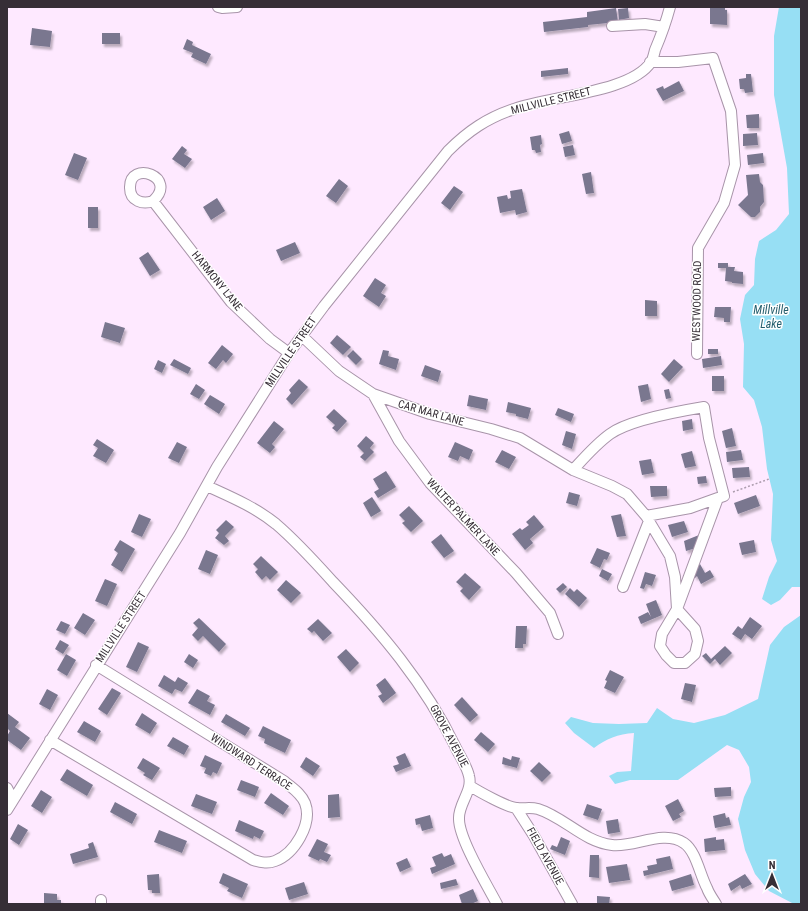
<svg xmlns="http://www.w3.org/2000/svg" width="808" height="911" font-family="'Roboto Condensed',sans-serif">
<defs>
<filter id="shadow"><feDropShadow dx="2" dy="3" stdDeviation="1" flood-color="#0004"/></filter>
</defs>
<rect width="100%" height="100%" fill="#fee9ff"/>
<path fill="#97dff4" d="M779,7H801V587H792L780,600L771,605L762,599L769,577L777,561L771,540L773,494L767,469L762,427L754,400L743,387L744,344L740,319L745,295L754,285L755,259L759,241L776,230L789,214L787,168L774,95V36Z
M801,615V904H794L769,891L755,874L745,850L738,819L744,797L751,782L749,767L739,750L727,745L678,780H630L615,784L609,776L617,772L631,771L634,733C618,734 606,739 594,748L574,733L565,723L571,717L593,723L619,724L647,723L657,708L673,719L694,723L725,715L758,699L770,645L784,627Z"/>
<path fill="#7a778f" filter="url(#shadow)" d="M710,7H725V10H727V25L710,24Z
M616,8L618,22L588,25V27L544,32L543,22L587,17V12Z
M628,8L629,18L619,20L618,9Z
M32,28L52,31L50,47L30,45Z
M102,33H120V44H102Z
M187,39L193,42L192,45L211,54L206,64L191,57L193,53L183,49Z
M568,68V74L541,77V71Z
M746,74H751L753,92L745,93L744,89H740L739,79L746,78Z
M679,81L684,91L663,101L656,89L663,86L664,89Z
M759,114V128H747L746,115Z
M569,131L572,141L562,144L559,134Z
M757,133L758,145L743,146V134Z
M541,135L542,144L540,145L541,152L536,153L535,150H532L530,137Z
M573,145L575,155L565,157L563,147Z
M182,146L187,150L184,154L192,159L185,168L172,159Z
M74,153L87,158L78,180L65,175Z
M763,153L764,163L748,165L747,155Z
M591,172L594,193L586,194L582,174Z
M759,174L760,182L763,185L764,202L760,207V212L755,217H751L738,205L748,195L746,175Z
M339,179L348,186L336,203L326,196Z
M454,186L463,192L450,210L441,203Z
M522,189L527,212L516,215L515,210L500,213L497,197L507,195L508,199L511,198L510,191Z
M217,198L225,211L211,220L203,207Z
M88,207H98V228H88Z
M295,242L300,253L281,261L276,250Z
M148,252L160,270L150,276L139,258Z
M718,263H728V267H735L734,271L743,272V284L732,283V282L725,281L726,268H718Z
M375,278L386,285L381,293L386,296L379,307L363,296Z
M645,300L657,301V316H645Z
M715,307H731L730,322H724V318L714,317Z
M105,322L125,328L120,343L101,337Z
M337,335L351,347L343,355L330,343Z
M222,345L233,354L226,363L223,360L216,369L208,363Z
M708,349H718V354H708Z
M353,350L362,359L356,365L347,356Z
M383,350L389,351L388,356L399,359L396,370L379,364Z
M721,356L722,365L703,368L702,359Z
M174,359L191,368L188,374L170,365Z
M674,359L683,367L669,382L661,374Z
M158,360L166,364L162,373L154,369Z
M425,365L441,371L438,382L421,376Z
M712,376H724V391H712Z
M299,379L308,387L292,405L286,399L291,393L289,390Z
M196,384L205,390L199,399L190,394Z
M648,384L651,399L641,402L638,386Z
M669,389L671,398L666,399L664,390Z
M210,395L225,404L219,414L204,404Z
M469,395L488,399L486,410L467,406Z
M508,402L531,408L528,419L516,416V414L506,412Z
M558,408L574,414L571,422L555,415Z
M334,409L347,421L337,432L332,428L335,425L326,417Z
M692,419L693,429L683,431L682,421Z
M274,421L284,429L272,444L275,447L270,453L257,443Z
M732,428L736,446L726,448L722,431Z
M566,431L576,434L572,449L562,445Z
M366,436L374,443L370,448L374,452L365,461L360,457L364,453L357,446Z
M97,439L114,450L106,463L93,456L98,448L93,445Z
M177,442L187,447L179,463L168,458Z
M455,442L473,450L469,460L460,456L458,461L448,457Z
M502,450L516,457L509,469L495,462Z
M741,450L743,460L727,462L726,452Z
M692,451L696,466L685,468L681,454Z
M651,459L654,473L642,475L639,461Z
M749,467L750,477L733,478L732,468Z
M386,471L396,487L378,498L374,492L379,489L373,479Z
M706,476L707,483L698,484L697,477Z
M650,486H667V496L651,497Z
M569,492L580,495L577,506L566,503Z
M756,495L760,506L738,514L734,503Z
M372,497L381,511L371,517L363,503Z
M409,506L423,521L411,532L402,523L405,521L399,515Z
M139,514L151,519L142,537L131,532Z
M621,514L626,536L617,537L611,516Z
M534,515L544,527L530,539L533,543L525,550L512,534L520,528L522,530L529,525L526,522Z
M226,520L234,527L225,536L229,541L224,545L215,538L219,533L216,530Z
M684,521L688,532L672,537L668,525Z
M441,534L454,551L444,558L431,542Z
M699,535V547L686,551L684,541Z
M120,540L135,549L122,572L111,565L118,553L114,550Z
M754,540L756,552L742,555L739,543Z
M597,548L610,553L607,560L604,559L600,568L590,563Z
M206,550L218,555L210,574L198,569Z
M261,556L278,572L270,580L266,576L262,580L255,572L258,569L253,564Z
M700,564L705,573L710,570L714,577L701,584L697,576L695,578L693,570Z
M602,569L612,574L608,581L599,576Z
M645,572L656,575L652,586L646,584L644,589L640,588Z
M465,573L481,587L469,600L460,591L463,588L456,582Z
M105,579L117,584L107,606L95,601Z
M286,580L301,593L291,603L277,590Z
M563,583L567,587L560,593L556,589Z
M570,588L574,592L577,589L587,598L579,607L565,594Z
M656,600L662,615L641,624L638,617L648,612L651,617L646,604Z
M83,613L95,620L85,635L74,628Z
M750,617L762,626L752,639L745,634L741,640L732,634L738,626L742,629Z
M199,618L226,644L219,652L203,636L198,641L192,635L198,628L193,623Z
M318,619L332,633L323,641L314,631L312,633L307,629Z
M61,621L70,625L65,634L56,630Z
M516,626H527L526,644H523V648H515Z
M60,640L69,645L63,654L55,649Z
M138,642L149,647L137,672L126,667Z
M725,646L732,653L720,665L715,659L710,664L702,656L706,653L711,659Z
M346,649L359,663L350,672L337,657Z
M66,654L76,660L67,676L57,670Z
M189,654L198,660L193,668L184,662Z
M610,670L624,677L615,693L604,688L607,681L605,680Z
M164,675L175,682L178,677L188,683L182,692L175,689L172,694L158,686Z
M385,678L396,693L383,703L378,696L382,694L376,685Z
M685,683L696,685L692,702L681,699Z
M112,688L121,693L107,715L98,709Z
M47,689L58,695L50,710L39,704Z
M197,689L210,696L207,701L215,705L210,715L188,703Z
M462,697L478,715L470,722L454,705Z
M7,713L19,722L15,727L30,738L21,750L7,740V736L10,731L7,728Z
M142,713L157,723L150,734L135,725Z
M226,714L250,728L245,736L221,722Z
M84,721L101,731L95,742L77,732Z
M263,726L291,740L285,753L264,743L265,739L258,736Z
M481,732L495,744L488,752L474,740Z
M173,737L189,746L184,755L167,746Z
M405,753L411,766L396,772L393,766L399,764L396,757Z
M205,755L222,763L217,774L213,772L211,776L204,773L206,768L200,766Z
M512,756L520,758L517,768L502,764L503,757L511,760Z
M306,757L320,766L313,776L300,767Z
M143,758L160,768L152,780L143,775L145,773L137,768Z
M539,762L551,773L542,782L530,771Z
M67,769L93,785L87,796L60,780Z
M241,780L259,787L255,797L237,790Z
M731,787V796L715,797L714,788Z
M41,790L52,797L42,813L31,806Z
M271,793L289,806L283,815L264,803Z
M196,794L217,802L212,814L191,806Z
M339,794L340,817L328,818V795Z
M678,799L684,811L679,814L681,817L673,821L665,806Z
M115,802L137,814L132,824L110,812Z
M587,804L602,809L598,820L583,815Z
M725,813L726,818L729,817L731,825L715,828L713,816Z
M430,815L433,828L422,831L420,824L416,825L415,819Z
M618,819L620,832L608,834L606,821Z
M239,820L264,831L260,839L254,836L253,839L235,831Z
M18,824L28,830L19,845L10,839Z
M159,830L187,841L182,853L154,842Z
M561,837L570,841L565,855L550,849L552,845L557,847Z
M716,837V840L724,839L725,850L705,852L704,839Z
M317,839L328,844L324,852L331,855L327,862L320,859L319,861L308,856Z
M93,842L98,857L73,864L70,854L89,848L88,844Z
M442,853L444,857L451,854L455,864L432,874L430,868L436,866L432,857Z
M590,855H599V878L589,877Z
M670,856L673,869L644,876L643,871L648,870L647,866L657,864L656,859Z
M407,858L411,867L400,872L396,863Z
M627,864L630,880L609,883L606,867Z
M223,873L248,884L242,898L227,891L229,888L219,883Z
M159,874L160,893H152V890H148L147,875Z
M691,874L694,885L672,891L669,881Z
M745,874L752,884L742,889L740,885L731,891L728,884Z
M456,879L458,885L441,889L440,883Z
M304,882L308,894L289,900L285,888Z
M473,889L478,901L471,904H462L459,895Z
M44,893L57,894V900H61V904H44Z
M597,896L610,897L609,904H597Z"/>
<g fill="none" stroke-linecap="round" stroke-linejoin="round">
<g stroke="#a894a9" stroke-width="12">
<path id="minor" d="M218,7L222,8L237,7
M612,26L645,24L664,27
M650,62H678L713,58L731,111L735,165L724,203L698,248L697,354
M153,201C143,205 130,201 130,188C129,159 179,177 153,201L231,302L270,339L289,353
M302,336L339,371L373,394L430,414L491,429L520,438L573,470L612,486L627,494L646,516L670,556L675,577L677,609L695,629L698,641L695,654L685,663H674L666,655L660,646L662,634L677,609L718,498L724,496L709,438L704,407C680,411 629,420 610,434C596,444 584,458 573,470
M373,394L399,441L430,483L516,573L550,613L558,634
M207,486C231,497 255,507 276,524C296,541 315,562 333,582C381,632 425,684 455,746C459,755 467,766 469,776C473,791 458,804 459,819C459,839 487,885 497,904
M646,516L690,508L718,498
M623,587L649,521
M50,740L253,860C260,862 267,864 275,861C294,854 313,824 305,803C301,793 292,788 284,781L96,665
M470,786C478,791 508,808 517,808C524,809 530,807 538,809C564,817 584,842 612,845C634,848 663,829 684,843C696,851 700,875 707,888C709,894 713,899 716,904
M7,788L13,800
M516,808L534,836L572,904
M7,810L180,533L217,467L289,353L324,306L448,151C468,131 487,118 514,109C548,96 631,93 651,62C653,59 654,54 655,50C661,36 666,22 670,7
M101,900V904"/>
</g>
<path stroke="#ad9dae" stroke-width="1.5" stroke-dasharray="2 2" stroke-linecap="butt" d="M733,492L769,479"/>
<use href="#minor" stroke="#fff" stroke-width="10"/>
</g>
<g text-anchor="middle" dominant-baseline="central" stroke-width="3" stroke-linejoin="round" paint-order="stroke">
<g font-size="11" fill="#362e36" stroke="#fff">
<text transform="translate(551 101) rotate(-14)">MILLVILLE STREET</text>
<text transform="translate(217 281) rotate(51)">HARMONY LANE</text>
<text transform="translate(697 301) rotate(-89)">WESTWOOD ROAD</text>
<text transform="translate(291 352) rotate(-56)">MILLVILLE STREET</text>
<text transform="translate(431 413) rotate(16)">CAR MAR LANE</text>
<text transform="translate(463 517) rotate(47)">WALTER PALMER LANE</text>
<text transform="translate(121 627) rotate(-57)">MILLVILLE STREET</text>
<text transform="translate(449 736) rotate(62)">GROVE AVENUE</text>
<text transform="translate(251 762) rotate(33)">WINDWARD TERRACE</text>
<text transform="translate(545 856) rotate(61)">FIELD AVENUE</text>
</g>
<g font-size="12" font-style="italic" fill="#245e6d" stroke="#fff">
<text x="771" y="310">Millville<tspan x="771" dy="14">Lake</tspan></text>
</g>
</g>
<rect width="808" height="911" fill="none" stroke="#362e36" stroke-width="16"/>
<g transform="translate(772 875)" stroke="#ffffff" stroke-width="3" paint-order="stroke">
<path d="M0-3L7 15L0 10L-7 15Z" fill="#362e36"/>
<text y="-6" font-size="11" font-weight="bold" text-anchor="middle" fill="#362e36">N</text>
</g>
</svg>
